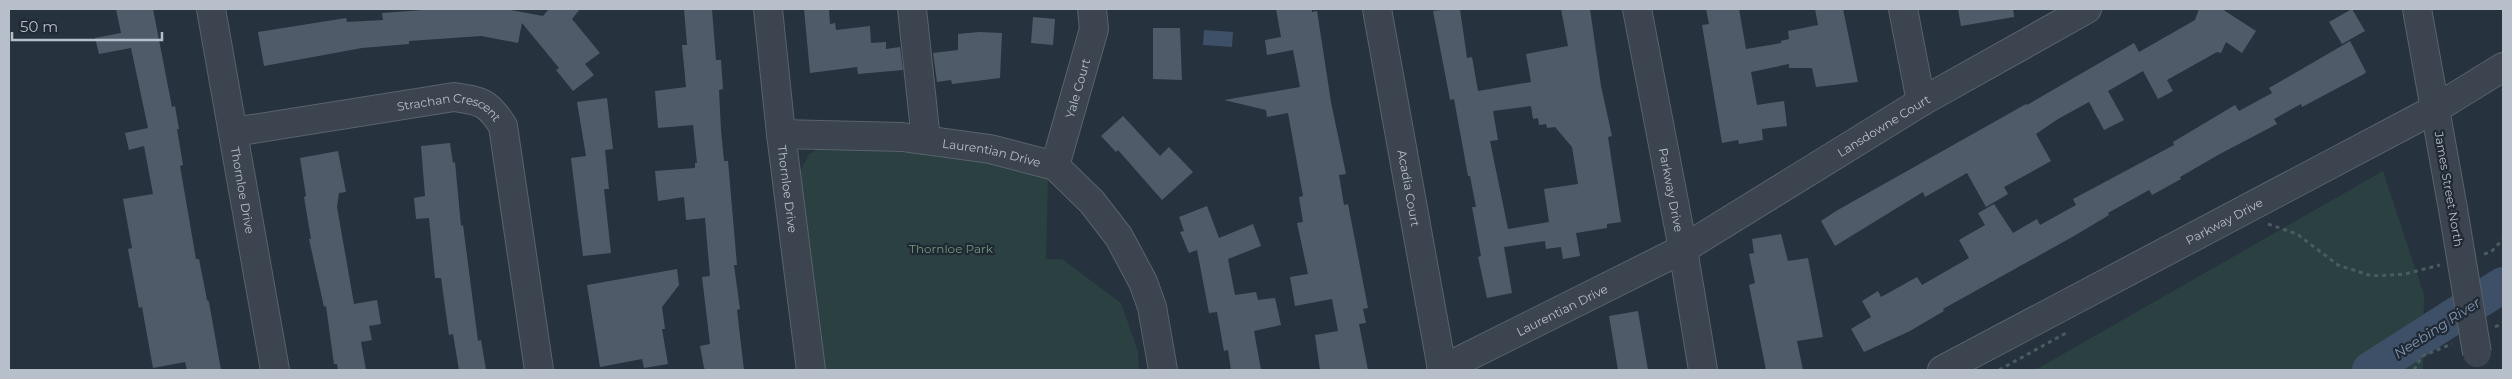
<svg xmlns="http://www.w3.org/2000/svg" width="2512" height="379" font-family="Montserrat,sans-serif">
<rect width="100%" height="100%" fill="#27323f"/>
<path fill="#2a4041" d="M819,148L937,154L973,159L1048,177L1046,259H1062L1121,303L1138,351L1139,370H823L809,268L801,170L808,155Z
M2383,171L2424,295L2423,370H2035Z"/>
<path fill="#3d5067" d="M1204,30L1233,32L1232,47L1203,45Z"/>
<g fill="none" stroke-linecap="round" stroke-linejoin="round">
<path stroke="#3d5067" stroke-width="36" d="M2370,370L2503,285"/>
</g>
<path fill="#505b6a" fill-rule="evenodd" d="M116,9H153L172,107L175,106L179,129H177L183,165L180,166L196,259H199L207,300L209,302L221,370H187L185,362L153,368L142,307L139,308L128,249L132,248L123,199L153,194L144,146L129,150L125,133L148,128L131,48L99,54L95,38L121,33Z
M437,9H506L543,16L549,9H580L572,19L600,53L585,64L594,75L573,91L556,70L559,68L522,23L518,43L481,36L409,41V44L362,48L264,66L258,32L346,18L347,22L383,20L382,13Z
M684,9H712L716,60H721L723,89L719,90L721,130L724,161H728L737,265H734L740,309L737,310L744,370H706L704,368L700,346L710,344L702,277L710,276L705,218L686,220L684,197L658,201L655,171L695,168V163H697L693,125L658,128L655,91L686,87L682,45H687Z
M804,9H829L830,24L835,23L836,30L870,26L871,43L886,42V49L900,47L903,70L858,74L857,67L810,73Z
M1276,9H1312V12L1317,11L1331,102L1346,174L1339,175L1344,205L1348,204L1368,308L1363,309L1366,323L1359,324L1368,370H1320L1315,335L1338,331L1332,299L1295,306L1290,277L1308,274L1297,223L1303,222L1299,197L1303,196L1288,113L1267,117L1266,110L1224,100L1300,87L1293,50L1267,55L1265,40L1281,37Z
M1450,9H1460L1467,58L1472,57L1478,91L1531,82L1526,54L1568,46L1561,9H1590L1601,86L1612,136L1608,137L1621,222L1607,224V228L1576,233L1580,256L1563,259L1561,247L1546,249L1545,241L1504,247L1512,293L1487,298L1478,257L1481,256L1472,207H1476L1470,176H1468L1454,99L1450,100L1433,11ZM1531,106L1533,119L1538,118L1539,125L1546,124L1547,128L1555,127L1572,147L1578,184L1544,189L1549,222L1508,229L1490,141L1498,140L1493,111Z
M1706,9H1739L1746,49L1781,43V41L1789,39L1788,31L1818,25L1815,9H1843L1858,82L1816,87L1812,68H1789V64L1751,72L1757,105L1784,101L1787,126L1762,129L1763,140L1739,144L1738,140L1722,143L1702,25L1709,24Z
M1958,9H2013L2014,17L1961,26Z
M2199,9H2222L2256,31L2242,53L2226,42L2221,53L2217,52L2167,80L2173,91L2158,99L2143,71L2108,91L2124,120L2104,130L2089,102L2058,119L2036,134L2051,161L2004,187L2008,194L1986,207L1967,173L1925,197L1923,192L1835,246L1821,221L1836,211L2026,104L2027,105L2134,43L2139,52L2195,20Z
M2352,9L2365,31L2342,44L2329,22Z
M1033,17L1055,19L1053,45L1031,43Z
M1153,28H1180L1182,80L1153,79Z
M979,32L1002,33L1000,78L952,84L951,80L937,82L933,53L958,50V34Z
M2350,41L2366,72L2364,74L2302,107L2301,104L2274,119L2277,124L2218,155L2180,177L2181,179L2152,195L2149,190L2108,213L2109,215L2074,236L1943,309L1944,311L1910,331L1864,352L1851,329L1871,317L1862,301L1878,291L1881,297L1917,277L1922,285L1969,258L1959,240L1985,225L1978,213L1994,204L2013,233L2037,219L2040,225L2076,205L2073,199L2174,145L2173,142L2235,105L2239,111L2272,93L2269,88Z
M607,98L613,149L605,150L609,189H604L611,253L583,256L571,158L586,156L577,102Z
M1123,116L1160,156L1169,147L1193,172L1162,200L1118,150L1116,152L1101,136Z
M450,143L453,163L455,162L461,226L463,225L478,341L481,340L486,370H459L453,334L449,335L441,278H435L429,218L416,219L414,198L425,196L421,146Z
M338,151L346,192L339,193L337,207L354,304L377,300L381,324L369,326L372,340L361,342L366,370H338L337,364H334L326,306L324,307L309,239H311L304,197L306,196L300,158Z
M1207,206L1219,238L1253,224L1261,246L1228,259L1235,295L1256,292L1258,300L1275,298L1281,325L1254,331L1261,370H1231L1228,350L1224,351L1217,312L1209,313L1197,250L1189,253L1180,232L1184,231L1179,217Z
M1781,234L1788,261L1808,258L1823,337L1797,341L1803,370H1766L1749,285L1755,283L1749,254L1754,253L1752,239Z
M677,269L679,285L662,307L665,329H662L668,364L644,368L642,359L600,367L587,285Z
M1638,311L1648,370H1618L1609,316Z"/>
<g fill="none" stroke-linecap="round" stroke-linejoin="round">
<g stroke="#59626d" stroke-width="30">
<g id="minor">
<path id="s1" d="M211,9L275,370"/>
<path id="s2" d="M768,9L781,134L811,370"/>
<path d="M912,9L926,140"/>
<path id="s3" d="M1377,9L1442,369"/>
<path id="s4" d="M1637,9L1683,249L1703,370"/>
<path d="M1903,9L1921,102"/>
<path d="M2417,9L2453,209"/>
<path id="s5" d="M234,132L454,97C481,101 488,102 503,126L539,370"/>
<path id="s6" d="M781,134L902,137L990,149L1055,166L1092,202L1119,237L1143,282L1152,307L1163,370"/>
<path id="s7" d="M1055,166L1094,29L1092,9"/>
<path id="s8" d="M1441,370L1683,249L1921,102L2087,9"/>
<path id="s9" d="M1942,370L2435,109L2503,67"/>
</g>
</g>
<path stroke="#495d5f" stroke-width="3" stroke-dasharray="4 4" stroke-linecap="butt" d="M2268,224L2297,234L2338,265L2372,276L2405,274L2440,265
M2484,254L2491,252L2503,239
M2495,327L2503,323
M1999,370L2066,333
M2414,370L2422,356L2452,344"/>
<use href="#minor" stroke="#3b444f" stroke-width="28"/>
<g stroke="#59626d" stroke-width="30" stroke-linecap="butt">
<path id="minor-bridge" d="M2453,209L2477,353"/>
</g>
<use href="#minor-bridge" stroke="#3b444f" stroke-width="28"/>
</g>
<g text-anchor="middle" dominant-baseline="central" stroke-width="4.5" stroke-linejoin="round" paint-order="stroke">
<g font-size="12" fill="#b7bfca" stroke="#202934">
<text stroke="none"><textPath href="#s7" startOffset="81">Yale Court</textPath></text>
<text stroke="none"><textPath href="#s5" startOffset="220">Strachan Crescent</textPath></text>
<text stroke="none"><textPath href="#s8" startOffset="506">Lansdowne Court</textPath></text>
<text stroke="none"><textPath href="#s6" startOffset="212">Laurentian Drive</textPath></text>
<text stroke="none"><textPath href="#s1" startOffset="184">Thornloe Drive</textPath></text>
<text stroke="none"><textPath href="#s3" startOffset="182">Acadia Court</textPath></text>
<text stroke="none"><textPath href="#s4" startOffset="184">Parkway Drive</textPath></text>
<text transform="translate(2449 189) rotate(80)">James Street North</text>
<text stroke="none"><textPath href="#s2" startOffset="181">Thornloe Drive</textPath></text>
<text stroke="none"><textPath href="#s9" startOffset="319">Parkway Drive</textPath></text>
<text stroke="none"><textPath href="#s8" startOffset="135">Laurentian Drive</textPath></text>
</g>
<g font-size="12" fill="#709978" stroke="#202934">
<text x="951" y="248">Thornloe Park</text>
</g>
<g font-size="14" font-style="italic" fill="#8096b0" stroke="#202934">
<text transform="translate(2437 328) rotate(-33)">Neebing River</text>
</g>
</g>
<rect width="2512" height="379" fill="none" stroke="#b7bfca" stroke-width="20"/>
<path d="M12 32v8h150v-8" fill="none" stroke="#b7bfca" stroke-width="2.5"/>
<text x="20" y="32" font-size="15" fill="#b7bfca" stroke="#202934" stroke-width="4" paint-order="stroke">50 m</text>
</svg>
